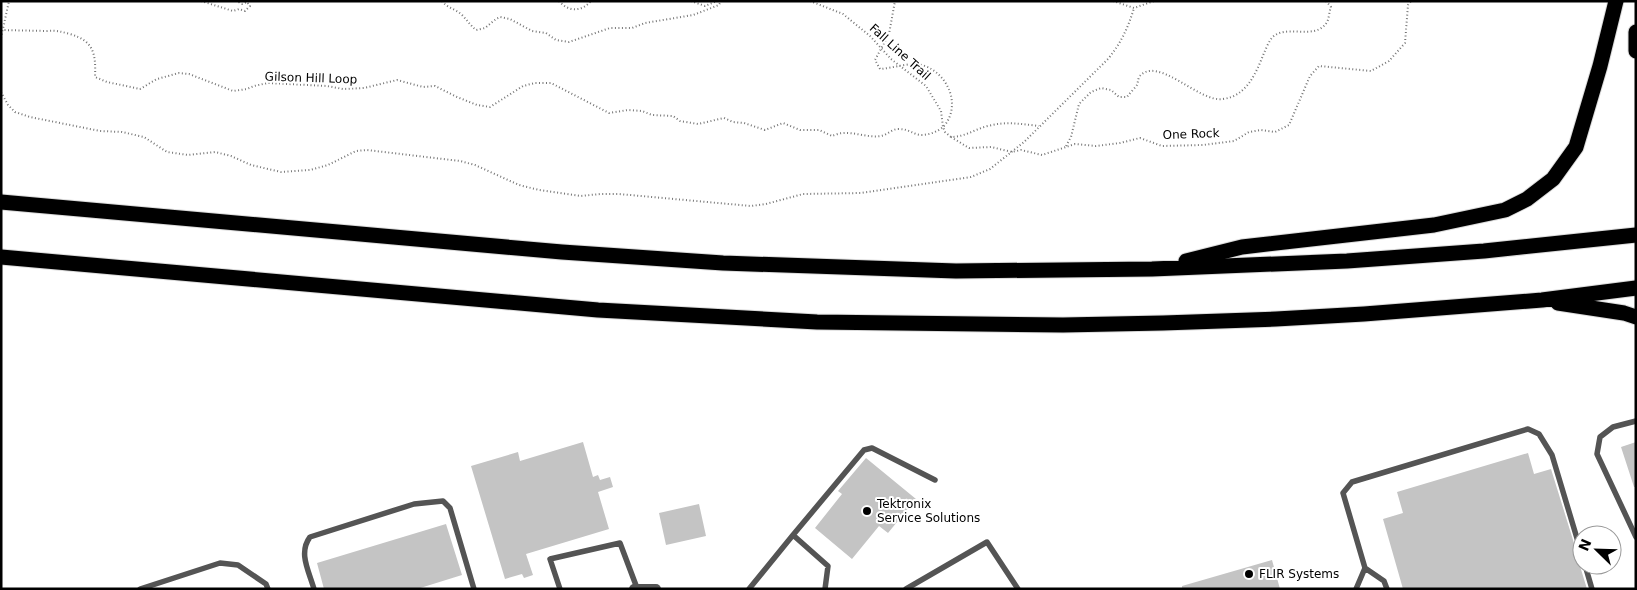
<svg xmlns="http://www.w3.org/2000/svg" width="1637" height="590" font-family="'DejaVu Sans',sans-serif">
<rect width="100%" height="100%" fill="#fff"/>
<path fill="#c4c4c4" d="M583,442L593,477L598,475L600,480L610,477L613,487L598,492L609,529L526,554L533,575L524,578L522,574L505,579L471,466L518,452L520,461Z
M1636,442V487H1634L1621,447Z
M1528,453L1534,474L1551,469L1578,556L1582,560L1580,566L1587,589H1403L1383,519L1403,513L1397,492Z
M866,458L916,499L888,533L879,526L852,559L815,528L842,494L838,491Z
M699,504L706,536L666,545L659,513Z
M446,524L462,575L417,589H324L317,563Z
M1272,560L1280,589H1182V586Z"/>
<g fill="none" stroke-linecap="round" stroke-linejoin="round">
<g stroke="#dbdbdb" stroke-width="17">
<path id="motorway" d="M1636,32V51
M1,202L562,252L723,263L956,271L1152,269L1347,261L1484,251L1636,235
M1,257L598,310L817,322L1063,325L1163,323L1276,319L1364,314L1542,300L1636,288
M1186,261L1242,247L1434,225L1505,210L1527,199L1553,179L1576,147L1600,66L1616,1
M1558,303L1624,313L1636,317"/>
</g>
<path stroke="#767676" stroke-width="2" stroke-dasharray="1 2.5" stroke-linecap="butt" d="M201,1L233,11L239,9L245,11L250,6L247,2L242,4L237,1
M442,1C447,8 456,9 462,15C467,20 470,25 476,30L485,28L496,19L500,17L510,19L532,31L546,33L556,40L569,42L610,28H632L645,23L693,15L719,5L721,1
M559,1C568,12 582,12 591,1
M691,1L705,6L717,1
M810,1L843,14L870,36L891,59L926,86L941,111L943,127L945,132L951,137C965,137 975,129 988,126C1006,121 1021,124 1039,126
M1113,1L1134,8L1154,1
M1,30L47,31C56,30 62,32 70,34C94,41 96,54 95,77L107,82L140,89L157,79L179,73L189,74L233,91L247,89L254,86L268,83L327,86L343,89L364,88L397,80L423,87L435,86L457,97L477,105L490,107L523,86L535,83H551L609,113L628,110L642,111L652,115L673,116L680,121L698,124L724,118L733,122L744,123L765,130L783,123L800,130H819L832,136C835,135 839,133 843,133C855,132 868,138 881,136C887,135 892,129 898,129C906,129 909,131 916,134C925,137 938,132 944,126C961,106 949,75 925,66C911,61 895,68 880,69L875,60L889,34L895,1
M1,38L9,1
M1,92L8,105L15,112L30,117L100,131L122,132L144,137L167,152L188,155L215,152L231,156L251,165L281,172L310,170L328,165L356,151L367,150L460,161L475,165L519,185L539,190L581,196L600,194H619L751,206L766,204L803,194L861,193L971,177L990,169L1024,142L1108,59C1121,43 1128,28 1134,8
M951,137L969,148L991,147L1012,152L1021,150L1042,155L1075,144L1096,146L1120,143L1140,138L1162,146L1203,145L1234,141L1249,132L1261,130L1275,132L1289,125L1310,76L1319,66L1371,71L1389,61L1405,43L1408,5L1411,1
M1066,146L1071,137L1079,104L1091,92L1101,88L1111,90L1119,97H1127C1130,93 1134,89 1137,85C1138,82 1138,80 1139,77C1157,54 1199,103 1223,99C1247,96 1256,73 1264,53C1266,49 1268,43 1271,39C1284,22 1315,42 1327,22C1329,19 1329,12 1331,7L1326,1"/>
<path stroke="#545454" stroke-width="5.5" d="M1636,421L1613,427L1600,437L1597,454L1636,537
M793,535L864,450L872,448L935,480
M1585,565L1592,589
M1365,568L1384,581L1387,589
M140,589L220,563L238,565L266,584L268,589
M314,589C309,571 298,553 310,537L414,504L443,501L450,508L474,589
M560,589L550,559L620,543L637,588
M749,589L793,535L828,566L825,589
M906,589L987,542L1018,589
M1356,589L1365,568L1343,493L1352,482L1528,429L1539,434L1552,455L1582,555"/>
<path stroke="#545454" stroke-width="10" d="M634,589H656"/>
<use href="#motorway" stroke="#000" stroke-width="15"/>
</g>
<g fill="#000" stroke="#fff" stroke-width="2">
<circle cx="867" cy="511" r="5"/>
<circle cx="1249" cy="574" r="5"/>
</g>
<g text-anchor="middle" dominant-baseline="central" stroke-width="4" stroke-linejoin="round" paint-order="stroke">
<g font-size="12" fill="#000" stroke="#fff">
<text transform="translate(900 52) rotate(42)">Fall Line Trail</text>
<text transform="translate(311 78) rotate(2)">Gilson Hill Loop</text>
<text transform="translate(1191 134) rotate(-2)">One Rock</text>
</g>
<g font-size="12" fill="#000" stroke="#fff" text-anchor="start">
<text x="877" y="504">Tektronix<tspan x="877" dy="14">Service Solutions</tspan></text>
<text x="1259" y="574">FLIR Systems</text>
</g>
</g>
<rect width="1637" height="590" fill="none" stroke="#000000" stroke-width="5"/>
<g transform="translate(1597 550) rotate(293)"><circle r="24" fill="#ffffff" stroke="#999999"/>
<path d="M0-4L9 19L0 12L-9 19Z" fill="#000000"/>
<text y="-8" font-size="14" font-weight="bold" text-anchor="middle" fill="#000000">N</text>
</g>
</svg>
